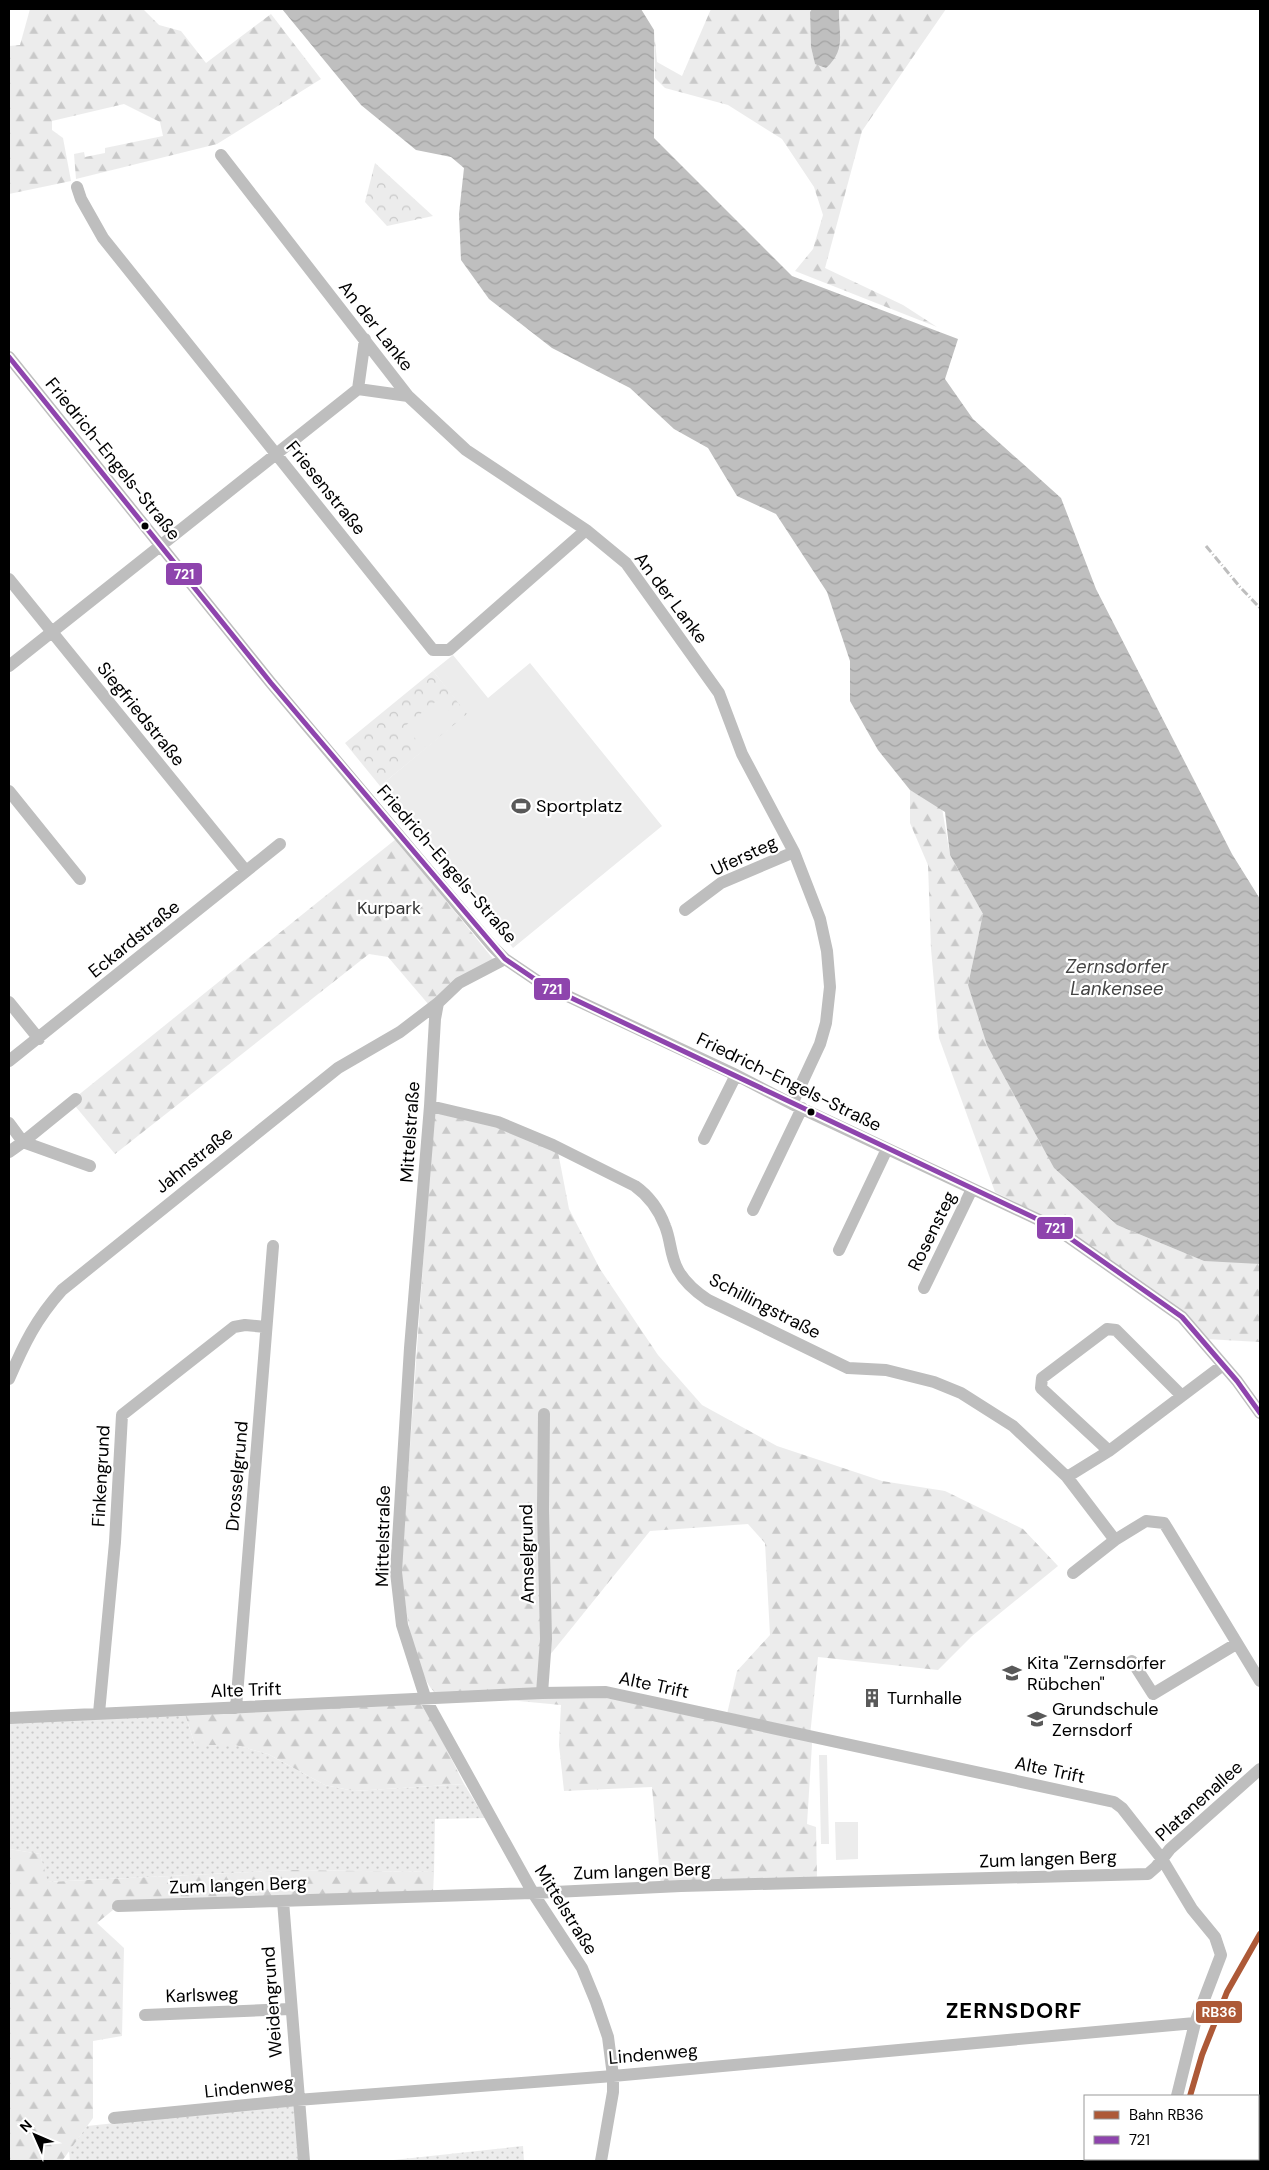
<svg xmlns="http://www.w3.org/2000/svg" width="1269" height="2170" font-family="'DM Sans',sans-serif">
<defs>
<pattern id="grass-dots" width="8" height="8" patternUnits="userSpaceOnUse" patternTransform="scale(1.25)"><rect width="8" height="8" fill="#ececec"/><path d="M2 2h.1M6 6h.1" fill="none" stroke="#c9c9c9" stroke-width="1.8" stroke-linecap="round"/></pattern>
<pattern id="forest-firs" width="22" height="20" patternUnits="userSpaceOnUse" patternTransform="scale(1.25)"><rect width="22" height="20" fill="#ececec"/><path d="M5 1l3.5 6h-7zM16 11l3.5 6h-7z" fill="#c9c9c9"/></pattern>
<pattern id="park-crowns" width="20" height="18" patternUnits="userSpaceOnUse" patternTransform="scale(1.25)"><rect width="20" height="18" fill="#ececec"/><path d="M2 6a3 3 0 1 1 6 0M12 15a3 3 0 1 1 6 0" fill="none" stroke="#c9c9c9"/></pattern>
<pattern id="water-waves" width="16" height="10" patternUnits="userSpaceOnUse" patternTransform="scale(1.25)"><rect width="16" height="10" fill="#bfbfbf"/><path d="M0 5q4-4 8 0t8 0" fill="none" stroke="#a2a2a2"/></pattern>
</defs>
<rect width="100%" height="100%" fill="#fff"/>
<path fill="url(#grass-dots)" d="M184,1711L195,1745H235L268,1754L325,1785L354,1791L464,1784L485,1818L435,1819L434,1872L293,1870L47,1882L40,1854L9,1849V1718Z
M294,2104L299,2161H70L69,2151L87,2126Z
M523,2146L524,2161H384Z"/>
<path fill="url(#forest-firs)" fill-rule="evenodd" d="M30,9H143L159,25L181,31L206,63L271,14L321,79L217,144L76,179L74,154L84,152L85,157L105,153V148L163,136L160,122L124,104L52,121V130L63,138L71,181L9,194V46L20,45Z
M711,9H812L810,12L811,47L815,64L839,9H946L862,131L825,268L903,305L937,327L795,271L813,249L823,215L814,187L782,139L728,105L665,88L655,78L654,30L657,62L682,76Z
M910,790L942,808L950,855L983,914L968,985L1054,1168L1117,1225L1204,1261L1260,1262V1342L1206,1339L1054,1222L995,1192L939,1038L931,949L928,865L910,823Z
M396,839L494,960L429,1005L388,957L369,954L115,1154L71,1101Z
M434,1110L497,1126L558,1152L569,1209L600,1269L658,1355L702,1405L777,1446L882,1481L945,1491L1023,1529L1058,1566L972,1636L938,1670L818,1657L810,1736L812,1744L807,1824L816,1827L817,1878L661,1887L652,1787L564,1791L559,1745L561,1705L435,1693C413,1670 405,1604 401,1573ZM748,1524L765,1543L770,1635L737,1671L727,1714L544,1690L545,1661L650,1531Z
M417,1703L425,1706L464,1784L354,1791L325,1785L268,1754L235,1745H195L184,1711Z
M9,1849L40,1854L48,1882L293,1870L434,1872L433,1893L118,1906L97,1923L124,1948L122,2036L93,2041V2118L62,2161H9Z"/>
<path fill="url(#park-crowns)" d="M375,163L433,216L387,226L365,202Z
M433,671L468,714L380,786L345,743Z"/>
<path fill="#ececec" d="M453,655L488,698L530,663L662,826L513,948L380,786L467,714L433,671Z
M439,699L457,721L423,748L405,726Z
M819,1755H827L829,1844H821Z
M835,1822H858V1859L836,1860Z"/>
<path fill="url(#water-waves)" d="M282,9H641L654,30V138L792,276L958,339L945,379L973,419L1061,498L1096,589L1232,854L1260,899V1264L1204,1261L1117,1225L1054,1168L987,1045L968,985L983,914L950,855L945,812L910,790L878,750L850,701V661L827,592L776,514L737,496L708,448L674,429L630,388L552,348L489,299L461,260L459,214L464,168L451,157L416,150L361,105Z
M812,9H839C838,33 847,49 826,68L815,64L811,47L810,12Z"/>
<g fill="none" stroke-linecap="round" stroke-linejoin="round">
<path stroke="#bebebe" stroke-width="12" d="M221,155L408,396L466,450L586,530L626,563L719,693L742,754L794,852L820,919L827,951L830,987L826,1023L820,1044L792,1104
M77,187L81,199L103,238L433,650H449L586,530
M9,357L271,683L492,946L505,959L542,984L736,1075L792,1104L1054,1227L1182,1317L1237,1381L1260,1413
M358,389L365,339
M9,579L246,871
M9,666L358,389L408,396
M9,791L80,879
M685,910L721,883L794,852
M9,1002L39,1039
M438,1003L435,1019L430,1106L410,1348L396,1572L402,1625L426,1700L533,1893L582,1968L596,2002L608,2037L613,2076V2092L601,2161
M9,1061L280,844
M430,1106L498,1122L553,1145L635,1186C649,1196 659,1210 665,1226C671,1240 670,1256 678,1270C685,1283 696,1292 708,1300L848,1368L886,1370L934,1382L961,1393L1013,1426L1067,1477L1115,1540
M9,1123L23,1142L76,1099
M704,1139L736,1075
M9,1152L23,1142L90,1166
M753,1210L802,1108
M839,1250L887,1149
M924,1288L972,1189
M9,1379C24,1344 36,1319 62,1290L338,1068L400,1032L438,1003L459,983L505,959
M1109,1451L1041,1388L1042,1378L1107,1329L1116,1330L1182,1396
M1067,1477L1109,1451L1223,1365
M1073,1573L1115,1540L1146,1521L1164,1523L1260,1681
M1132,1661L1153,1694L1236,1644
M542,1693L546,1639L543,1509L544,1414
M236,1708L273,1246
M99,1713L115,1542L122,1415L234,1327L245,1325L266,1327
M9,1718L542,1693L606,1692L1114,1802L1122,1808L1162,1859L1192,1909L1215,1937L1221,1955L1195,2023L1177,2096
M283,1901L304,2161
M118,1906L533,1893L681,1886L1148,1874L1156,1867L1170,1849L1260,1769
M145,2015L290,2009
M114,2118L297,2100L613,2076L1195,2023
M1258,2151L1260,2150
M1152,2161L1168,2159
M1190,2161V2159"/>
<path stroke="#bebebe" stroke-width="3" stroke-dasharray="8 2.5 1 2.5" stroke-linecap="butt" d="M1206,546L1240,587L1260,608"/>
<g stroke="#fff" stroke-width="9">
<path id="bus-1" d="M9,357L271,683L505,959L542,984L1054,1227L1182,1317L1237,1381L1260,1413"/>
</g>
<use href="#bus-1" stroke="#8e44ad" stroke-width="5"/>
<g stroke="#fff" stroke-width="10">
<path id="rail-1" d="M1190,2096L1202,2055L1227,1992L1260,1934"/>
</g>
<use href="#rail-1" stroke="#ad5937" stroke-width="6"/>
</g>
<defs>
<g id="stadium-bare" transform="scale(1.5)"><path d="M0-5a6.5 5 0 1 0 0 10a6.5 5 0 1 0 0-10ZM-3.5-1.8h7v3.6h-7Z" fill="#595959" stroke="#fff" stroke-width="2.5" paint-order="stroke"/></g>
<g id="school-bare" transform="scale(1.5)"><path d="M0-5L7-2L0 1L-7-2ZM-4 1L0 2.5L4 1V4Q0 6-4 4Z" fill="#595959" stroke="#fff" stroke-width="2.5" paint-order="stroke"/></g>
<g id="building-bare" transform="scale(1.5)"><path d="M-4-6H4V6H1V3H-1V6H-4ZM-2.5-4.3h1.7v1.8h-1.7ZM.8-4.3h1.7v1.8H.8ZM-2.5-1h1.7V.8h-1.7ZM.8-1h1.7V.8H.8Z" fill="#595959" stroke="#fff" stroke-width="2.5" paint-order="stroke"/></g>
</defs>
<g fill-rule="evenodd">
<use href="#stadium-bare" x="521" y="806"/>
<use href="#school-bare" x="1012" y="1673"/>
<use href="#building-bare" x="872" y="1698"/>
<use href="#school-bare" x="1037" y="1719"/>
</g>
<g fill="#000" stroke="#fff" stroke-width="2">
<circle cx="145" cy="526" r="4.5"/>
<circle cx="811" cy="1112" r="4.5"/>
</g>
<g text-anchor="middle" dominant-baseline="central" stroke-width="4.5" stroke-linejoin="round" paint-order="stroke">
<g font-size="18" fill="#000" stroke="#fff">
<text transform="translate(376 326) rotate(52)">An der Lanke</text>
<text transform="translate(113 459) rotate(51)">Friedrich-Engels-Straße</text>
<text transform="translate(326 488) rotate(51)">Friesenstraße</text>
<text transform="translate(671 598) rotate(53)">An der Lanke</text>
<text transform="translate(141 714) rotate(51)">Siegfriedstraße</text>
<text transform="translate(744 856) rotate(-25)">Ufersteg</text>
<text transform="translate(447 864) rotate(49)">Friedrich-Engels-Straße</text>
<text transform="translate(134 939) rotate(-39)">Eckardstraße</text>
<text transform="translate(789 1082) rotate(26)">Friedrich-Engels-Straße</text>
<text transform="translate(410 1132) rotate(-86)">Mittelstraße</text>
<text transform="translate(194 1160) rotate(-39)">Jahnstraße</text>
<text transform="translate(932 1231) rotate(-64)">Rosensteg</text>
<text transform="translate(765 1306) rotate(27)">Schillingstraße</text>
<text transform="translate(101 1476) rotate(-87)">Finkengrund</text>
<text transform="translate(237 1476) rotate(-85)">Drosselgrund</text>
<text transform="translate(383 1536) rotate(-89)">Mittelstraße</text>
<text transform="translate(527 1554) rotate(-91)">Amselgrund</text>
<text transform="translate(654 1685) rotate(12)">Alte Trift</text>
<text transform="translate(246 1690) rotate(-2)">Alte Trift</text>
<text transform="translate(1050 1770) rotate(12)">Alte Trift</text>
<text transform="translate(1199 1801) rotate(-42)">Platanenallee</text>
<text transform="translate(1048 1859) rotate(-2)">Zum langen Berg</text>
<text transform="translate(642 1871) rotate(-2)">Zum langen Berg</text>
<text transform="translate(238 1885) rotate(-2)">Zum langen Berg</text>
<text transform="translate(566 1910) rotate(58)">Mittelstraße</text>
<text transform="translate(202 1995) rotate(-2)">Karlsweg</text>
<text transform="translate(272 2002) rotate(-94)">Weidengrund</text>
<text transform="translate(653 2054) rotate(-5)">Lindenweg</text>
<text transform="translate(249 2087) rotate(-6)">Lindenweg</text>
</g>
<g font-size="18" fill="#000" stroke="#fff" text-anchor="start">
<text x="536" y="806">Sportplatz</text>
<text x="1027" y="1663">Kita "Zernsdorfer<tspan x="1027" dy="21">Rübchen"</tspan></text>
<text x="887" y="1698">Turnhalle</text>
<text x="1052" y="1709">Grundschule<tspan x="1052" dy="21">Zernsdorf</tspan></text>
</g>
<g font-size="18" fill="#333" stroke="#fff">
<text x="389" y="908">Kurpark</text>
</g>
<g font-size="19" font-style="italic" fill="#444" stroke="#fff">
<text x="1117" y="966">Zernsdorfer<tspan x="1117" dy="22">Lankensee</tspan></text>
</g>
<g font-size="22" font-weight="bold" letter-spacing="1" fill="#000" stroke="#fff">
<text x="1014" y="2010">ZERNSDORF</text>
</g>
</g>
<g stroke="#fff" stroke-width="2">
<rect x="165" y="562" width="38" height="24" rx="5" fill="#8e44ad"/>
<rect x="533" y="977" width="38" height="24" rx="5" fill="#8e44ad"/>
<rect x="1036" y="1216" width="38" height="24" rx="5" fill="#8e44ad"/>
<rect x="1195" y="2000" width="48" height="24" rx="5" fill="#ad5937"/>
</g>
<g font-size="14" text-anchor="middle" font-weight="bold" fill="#fff">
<text x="184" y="579">721</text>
<text x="552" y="994">721</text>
<text x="1055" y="1233">721</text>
<text x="1219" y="2017">RB36</text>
</g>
<rect width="1269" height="2170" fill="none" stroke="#000000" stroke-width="20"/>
<rect x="1084" y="2095" width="175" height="65" fill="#ffffff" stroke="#999999"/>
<rect x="1094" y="2111" width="25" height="8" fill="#ad5937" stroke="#999999"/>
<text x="1129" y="2120" font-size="15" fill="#000000">Bahn RB36</text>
<rect x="1094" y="2136" width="25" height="8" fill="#8e44ad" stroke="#999999"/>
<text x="1129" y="2145" font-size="15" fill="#000000">721</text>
<g transform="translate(35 2135) rotate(315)" stroke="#ffffff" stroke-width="4" paint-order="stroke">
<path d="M0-4L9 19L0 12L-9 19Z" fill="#000000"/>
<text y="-8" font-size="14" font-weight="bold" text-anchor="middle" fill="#000000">N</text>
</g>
</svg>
